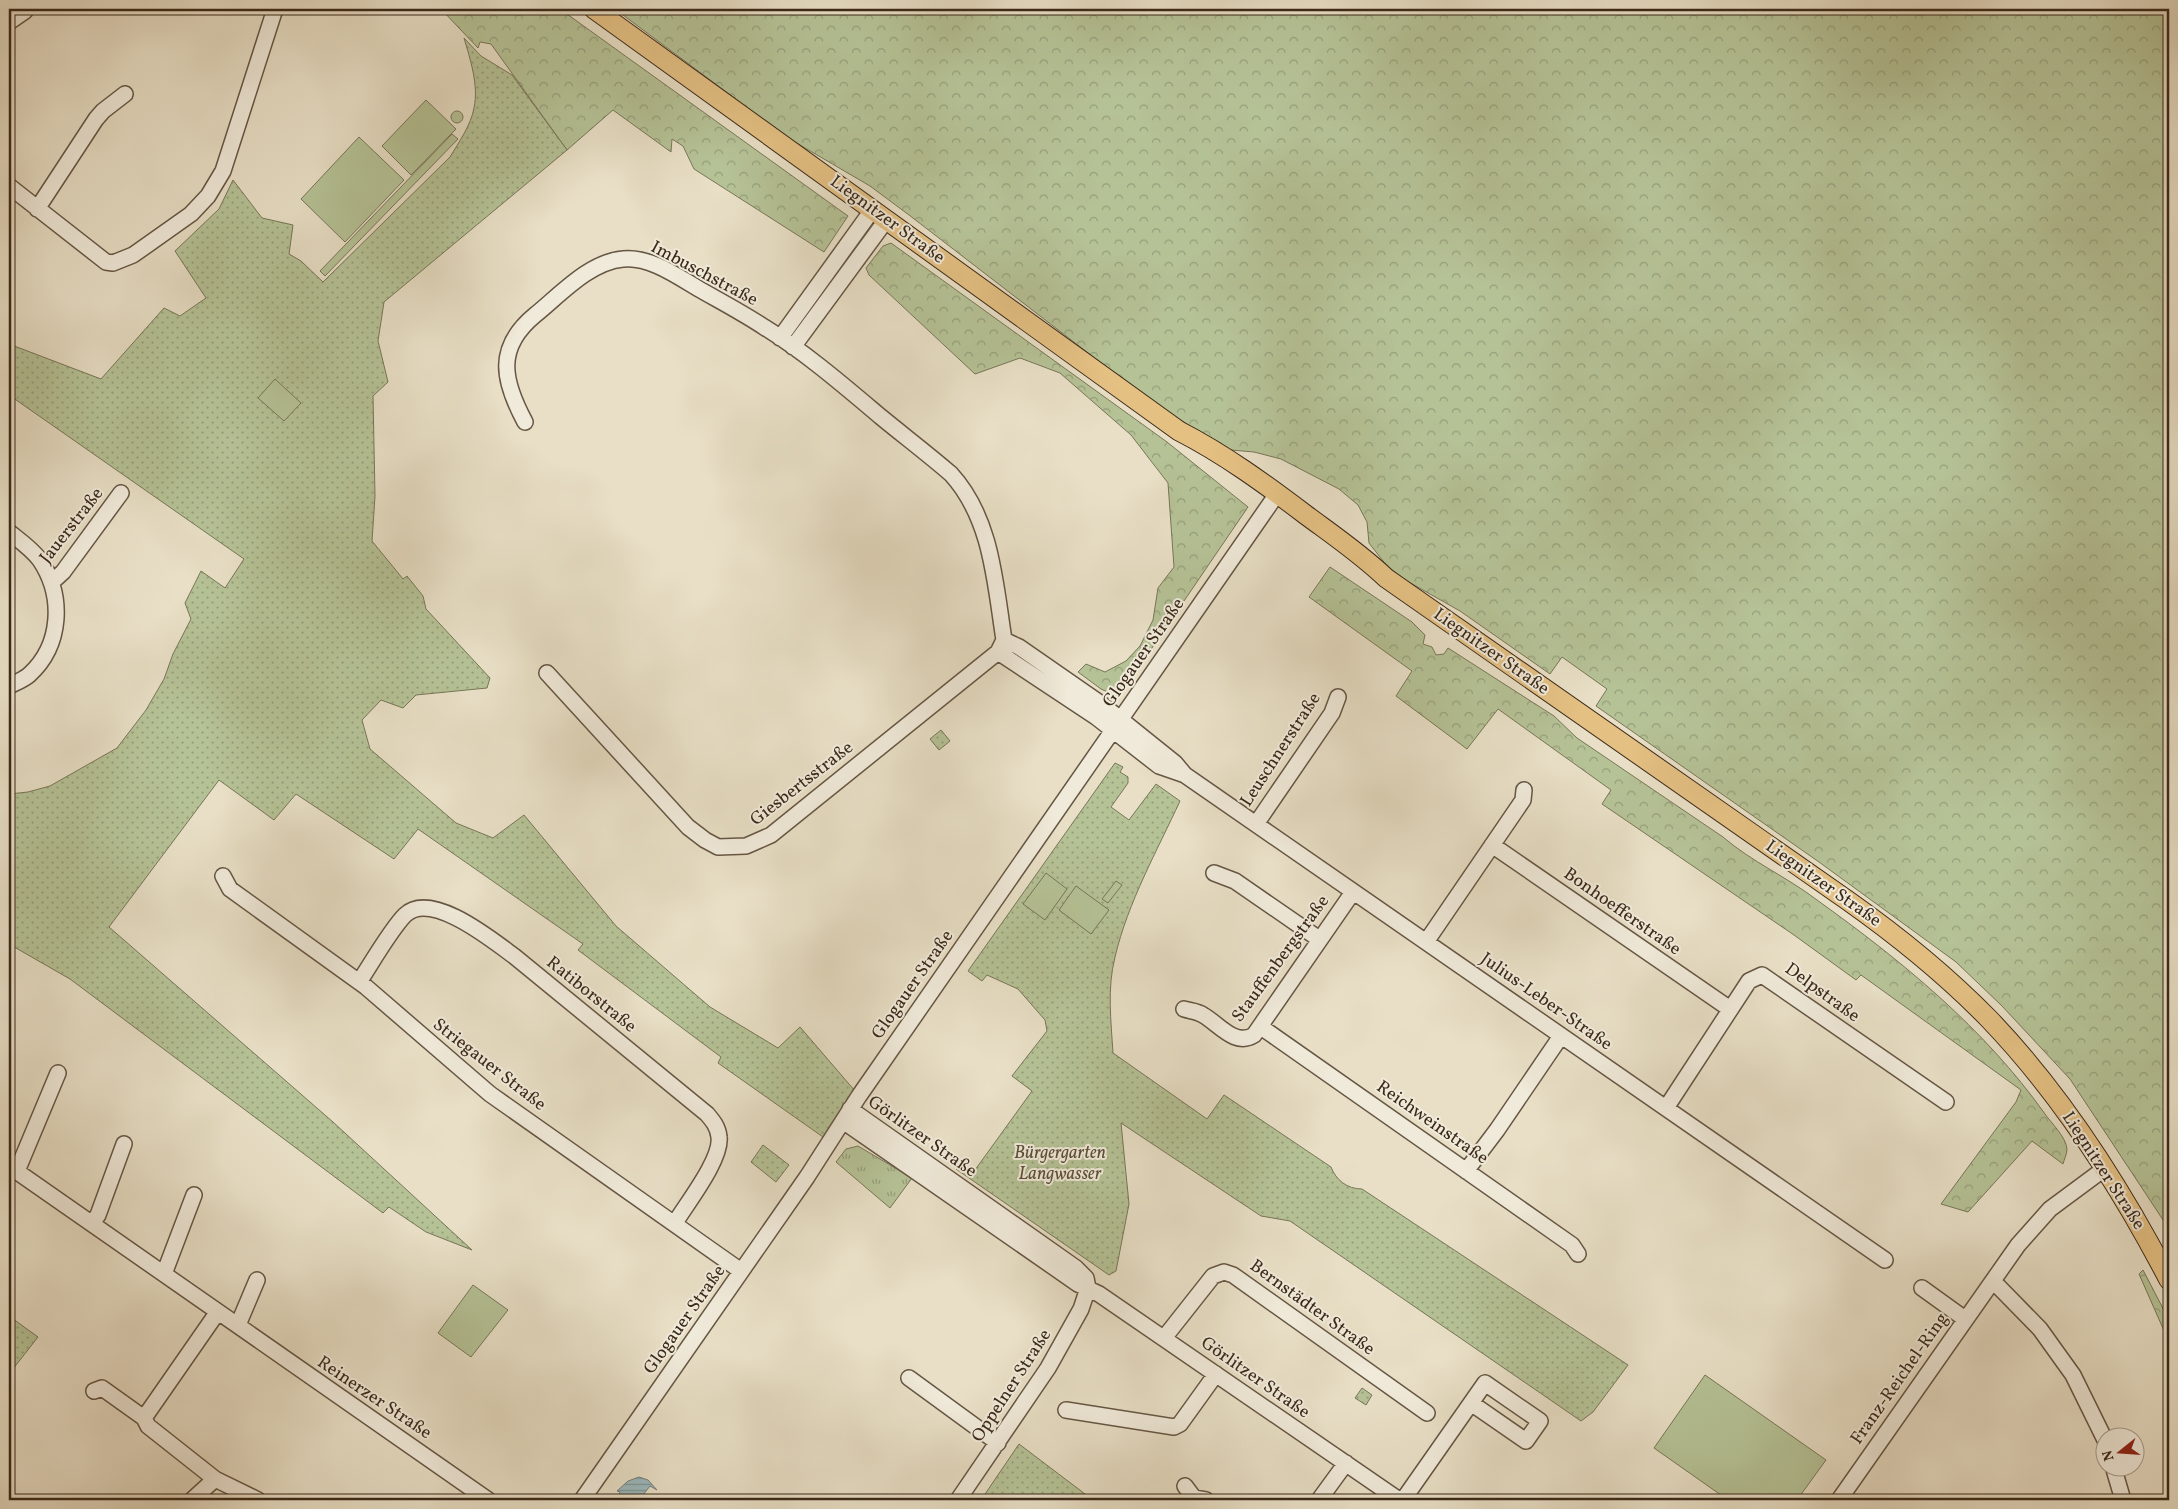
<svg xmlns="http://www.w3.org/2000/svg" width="2178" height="1509" font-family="Vollkorn,serif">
<defs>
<pattern id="grass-tufts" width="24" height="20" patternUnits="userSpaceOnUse" patternTransform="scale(1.25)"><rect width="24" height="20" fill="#b5c296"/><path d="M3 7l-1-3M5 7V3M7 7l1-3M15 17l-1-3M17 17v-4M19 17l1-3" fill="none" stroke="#949e7a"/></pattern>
<pattern id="forest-crowns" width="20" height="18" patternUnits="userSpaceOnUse" patternTransform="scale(1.25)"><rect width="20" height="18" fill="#b5c296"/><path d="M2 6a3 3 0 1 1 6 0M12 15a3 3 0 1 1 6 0" fill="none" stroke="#949e7a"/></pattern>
<pattern id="park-dots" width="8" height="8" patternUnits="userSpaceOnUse" patternTransform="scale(1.25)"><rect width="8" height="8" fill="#b5c296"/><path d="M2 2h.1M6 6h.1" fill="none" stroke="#949e7a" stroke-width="1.8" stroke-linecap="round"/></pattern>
<pattern id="water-rules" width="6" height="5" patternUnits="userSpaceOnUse" patternTransform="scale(1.25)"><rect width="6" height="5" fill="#9bbabf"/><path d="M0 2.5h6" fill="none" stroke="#80979a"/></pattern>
</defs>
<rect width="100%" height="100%" fill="#e8dfc6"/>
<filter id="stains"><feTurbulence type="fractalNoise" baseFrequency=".004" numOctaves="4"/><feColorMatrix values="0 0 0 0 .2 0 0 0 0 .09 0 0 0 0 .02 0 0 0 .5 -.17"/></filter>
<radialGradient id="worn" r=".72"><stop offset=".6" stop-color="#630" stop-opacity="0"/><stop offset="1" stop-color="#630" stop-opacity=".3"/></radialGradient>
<path fill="url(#grass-tufts)" stroke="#787658" d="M858,1146L912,1178L890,1208L836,1162L846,1149Z"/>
<path fill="url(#forest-crowns)" stroke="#787658" d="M441,9H560L848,216L824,252L694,169L683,146L672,139L671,152L613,110L567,150L491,44L480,42L478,48Z
M615,9H2169V1229L2070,1079L2002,1006L1956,962L1819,862L1596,706L1607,689L1562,657L1550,674L1460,611L1407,581L1387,566L1369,543L1367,522L1358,505L1339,489L1281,459L1254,452L1231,450L1177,418L1105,366L909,215L870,186L788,138Z
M891,243L1167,442L1248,507L1124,689L1116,696L1101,689L1078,672L1086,664L1105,672L1126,661L1140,646L1153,620L1158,588L1174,567L1168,483L1131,435L1060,373L1020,358L975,374L869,275L866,268L883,246Z
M1330,567L1412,622L1425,635L1423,644L1432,647L1436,655L1444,654L1448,648L1554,716L1577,738L1723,837C1752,862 1787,877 1817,900C1902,961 1984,1028 2045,1114C2052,1124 2066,1137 2067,1149C2067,1154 2064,1160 2063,1164L2032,1141L1968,1212L1941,1204L2016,1102L2021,1090L1861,975L1856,980L1794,935L1602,804L1611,790L1498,709L1467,749L1396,696L1412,671L1309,597Z
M2143,1270L2169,1320V1342L2139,1274Z"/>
<path fill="url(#park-dots)" stroke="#787658" d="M464,38L481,56L512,75L567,150L384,302L378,341L388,382L373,396L375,496L372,541L403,579L407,576L423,596L426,609L490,678L487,688L416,695L403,708L381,700L362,720L370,749L456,823L493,838L524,815L616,926L710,1007L778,1048L800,1027L855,1091L823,1137L718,1063L721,1057L578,950L583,944L418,829L394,859L296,794L274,820L219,780L109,927L333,1122L472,1250L426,1232L389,1207L383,1213L70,979L9,944V794L28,792L50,786L117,748L146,710L164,679L173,654L191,619L185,603L201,571L225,588L244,559L9,395V344L101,379L164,308L180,316L206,298L175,251L219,209L233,180L262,218L293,225L289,254L301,261L323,282L450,157C459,142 471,125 474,108C479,85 470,59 464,38Z
M941,730L950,741L939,750L930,739Z
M1115,763L1123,767L1120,772L1128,777V783L1111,807L1129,820L1156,784L1180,801C1157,851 1128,902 1115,957C1107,988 1111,1021 1113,1053L1207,1119L1224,1095L1331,1167C1336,1180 1347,1189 1362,1189L1628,1365L1593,1412L1581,1421L1290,1221L1261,1216L1121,1123L1129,1204L1116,1271L1109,1275L956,1169L975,1170L1032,1091L1012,1076L1047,1031L1045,1020L1018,989L987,975L982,981L968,971Z
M763,1145L789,1165L776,1182L751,1162Z
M9,1316L38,1337L9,1374Z
M1362,1388L1372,1395L1366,1405L1355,1398Z
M1019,1444L1093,1500H981Z"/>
<path fill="#b5c296" stroke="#787658" d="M426,100L456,129L411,175L382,146Z
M451 117a6 6 0 1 1 12 0a6 6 0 1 1-12 0Z
M452,134L458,139L325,276L320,271Z
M359,137L404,180L345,242L301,199Z
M275,379L301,403L284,421L258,398Z
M1046,873L1067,889L1045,920L1023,904Z
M1116,881L1122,885L1108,903L1102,899Z
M1076,886L1109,910L1091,934L1059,910Z
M473,1285L508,1310L471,1357L438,1333Z
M1705,1375L1826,1460L1797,1500H1728L1654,1448Z"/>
<path fill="url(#water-rules)" stroke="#75807d" d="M639,1477L648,1480L657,1490L650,1486L639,1500H621V1498L618,1497L620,1492L617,1491L628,1481Z"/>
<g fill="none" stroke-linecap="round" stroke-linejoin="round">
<g stroke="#665644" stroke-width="18">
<path id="minor" d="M9,22L25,11
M9,186L106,262L113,263L133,255L191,214L208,196L223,171L275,9
M37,209L96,119L103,111L125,94
M780,338L873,209
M793,347L887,219
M525,422C503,381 495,348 535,315C560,295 589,262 623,259C649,256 677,276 699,289C720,301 743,313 764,327C806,353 843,385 881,417C904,436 928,454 951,474C992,519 995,583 1004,640L998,652L771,835L746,846L718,847L705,840L688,827L547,673
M9,532C19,540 32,549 40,560C64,596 62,645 29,675C23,680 15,683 9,686
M52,582L63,572L121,493
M1004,640L1019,647L1104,706L1175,763L1185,775L1885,1260
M998,652L1096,717L1159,766L1185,775
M1256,824L1332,713L1338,697
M1492,845L1730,1009
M1214,873L1235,881L1319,939
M223,876L230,889L366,987L490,1094L741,1271
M1426,942L1523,800L1524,790
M359,982C371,964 391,929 405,915C431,890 492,940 514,956L707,1114C713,1121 718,1127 719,1137C722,1159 687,1203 675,1223
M1184,1009C1190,1011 1197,1011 1203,1015C1219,1024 1235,1047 1254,1035L1353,892
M1261,1027L1572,1245L1578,1254
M1666,1108L1749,981L1762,975L1946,1102
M850,1109L1076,1268L1086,1278L1088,1288L1081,1309L1048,1368L958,1500
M843,1121L1078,1284L1099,1294L1399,1500
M9,1166L488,1500
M17,1171L58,1073
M1466,1171L1497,1130L1561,1036
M92,1223L98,1215L124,1144
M164,1274L194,1195
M1994,1282L2040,1329L2073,1375L2106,1442
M1922,1288L1965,1319
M238,1325L257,1280
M1164,1338L1213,1276L1224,1272L1233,1275L1427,1413
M909,1378L998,1443
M94,1391L102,1388L144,1418L217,1313
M1066,1410L1174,1427L1180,1424L1216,1374
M144,1418L148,1426L215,1479L258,1500
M2113,1466L2123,1500
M1185,1486L1194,1498L1206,1500
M192,1500L215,1479
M582,1500L807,1177L859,1096L1277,494
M1319,1500L1346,1463
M1403,1500L1485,1383L1540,1421L1526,1441L1471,1403
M1839,1500L2018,1245L2050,1209L2104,1169"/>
</g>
<g stroke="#3b2919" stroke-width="21">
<path id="major" d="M594,9L1179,431C1224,454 1265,484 1306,515C1333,535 1361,554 1386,578L1847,900C1898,936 1946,975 1989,1019C2062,1095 2121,1188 2169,1280"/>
</g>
<use href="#minor" stroke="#f0eada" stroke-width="15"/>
<use href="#major" stroke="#e4c083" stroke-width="19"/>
</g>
<g text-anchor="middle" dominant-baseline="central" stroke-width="4" stroke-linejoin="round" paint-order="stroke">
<g font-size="18" fill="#3b2919" stroke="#f0eada">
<text transform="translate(887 220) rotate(36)">Liegnitzer Straße</text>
<text transform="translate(704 274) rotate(28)">Imbuschstraße</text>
<text transform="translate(72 526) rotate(-52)">Jauerstraße</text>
<text transform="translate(1491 652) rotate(35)">Liegnitzer Straße</text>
<text transform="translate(1144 653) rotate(-55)">Glogauer Straße</text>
<text transform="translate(1281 750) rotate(-57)">Leuschnerstraße</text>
<text transform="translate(802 784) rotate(-38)">Giesbertsstraße</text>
<text transform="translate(1823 884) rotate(35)">Liegnitzer Straße</text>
<text transform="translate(1622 912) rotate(35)">Bonhoefferstraße</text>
<text transform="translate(1281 959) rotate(-54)">Stauffenbergstraße</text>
<text transform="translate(913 985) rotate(-55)">Glogauer Straße</text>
<text transform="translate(1822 993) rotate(36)">Delpstraße</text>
<text transform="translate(591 995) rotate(39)">Ratiborstraße</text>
<text transform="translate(1546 1002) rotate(35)">Julius-Leber-Straße</text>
<text transform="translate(489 1065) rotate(38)">Striegauer Straße</text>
<text transform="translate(1432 1123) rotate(35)">Reichweinstraße</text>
<text transform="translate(922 1137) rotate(35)">Görlitzer Straße</text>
<text transform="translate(2103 1171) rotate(57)">Liegnitzer Straße</text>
<text transform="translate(1312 1308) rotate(36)">Bernstädter Straße</text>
<text transform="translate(685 1320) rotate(-55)">Glogauer Straße</text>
<text transform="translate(1255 1378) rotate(35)">Görlitzer Straße</text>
<text transform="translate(1900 1379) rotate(-55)">Franz-Reichel-Ring</text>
<text transform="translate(1012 1386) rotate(-57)">Oppelner Straße</text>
<text transform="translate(374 1398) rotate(34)">Reinerzer Straße</text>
</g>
<g font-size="18" font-style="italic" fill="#5a4f38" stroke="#f0eada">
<text x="1060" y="1153">Bürgergarten<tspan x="1060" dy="21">Langwasser</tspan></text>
</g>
</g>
<rect width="2178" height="1509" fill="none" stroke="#e8dfc6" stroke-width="30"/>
<rect x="10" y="10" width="2158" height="1489" fill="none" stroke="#3b2919" stroke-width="2.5"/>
<rect x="15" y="15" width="2148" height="1479" fill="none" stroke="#3b2919"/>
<g transform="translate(2120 1452) rotate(253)"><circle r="24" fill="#f0eada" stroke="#a89d8d"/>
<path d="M0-4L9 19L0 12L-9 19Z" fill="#8f2418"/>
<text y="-8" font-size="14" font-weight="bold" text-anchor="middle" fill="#3b2919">N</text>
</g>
<rect width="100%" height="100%" filter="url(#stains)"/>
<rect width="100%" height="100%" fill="url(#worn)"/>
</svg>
